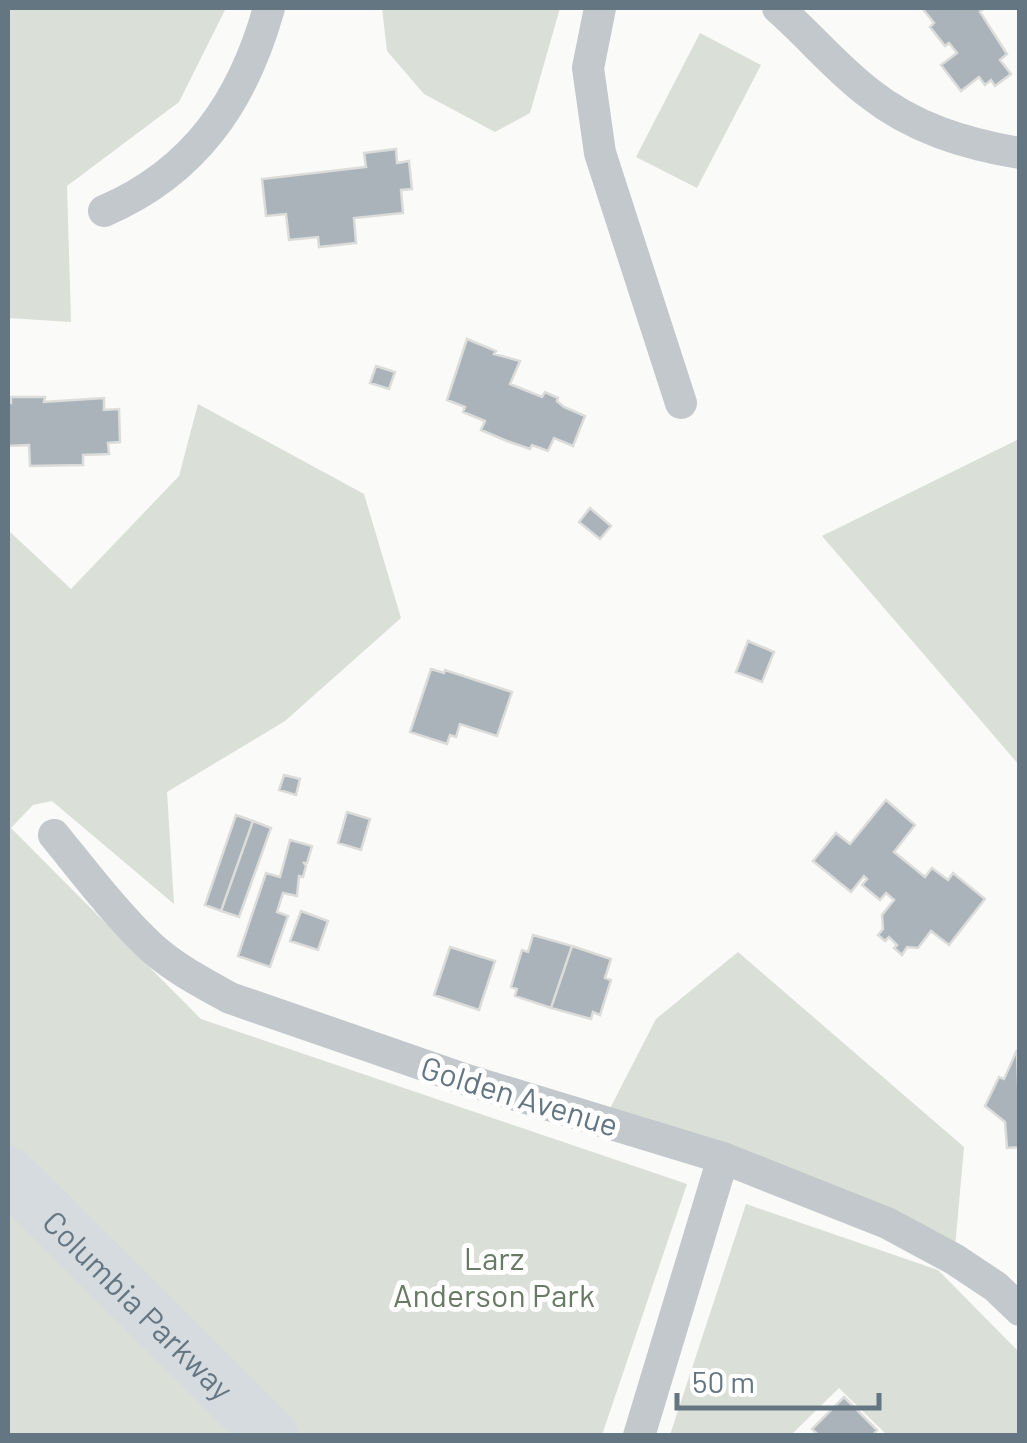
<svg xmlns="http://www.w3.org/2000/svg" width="1027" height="1443" font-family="Barlow,sans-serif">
<rect width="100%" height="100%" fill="#fafaf8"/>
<path fill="#dadfd7" d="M8,8H226L179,102L67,186L71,322L8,318Z
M382,8H560L530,113L495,132L424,94L387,51Z
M700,33L761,65L697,188L636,157Z
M198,404L364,494L401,618L285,721L167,792L174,904L52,801L33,805L11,828L201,1019L687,1184L602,1435H8V530L71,589L179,476Z
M1019,439V765L822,536Z
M738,952L964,1147L954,1259L603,1122L656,1019Z
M746,1204L938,1270L1019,1352V1435H887L839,1388L791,1435H670Z"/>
<path fill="#aab3b9" stroke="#dcdcda" stroke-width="2.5" d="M922,8H984L980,12L1007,54L1000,60L1011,74L995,86L991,80L985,85L979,77L961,91L941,65L957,53L949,43L945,46L930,27L934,23Z
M396,149L397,163L409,161L412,189L401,190L403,213L354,218L356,243L319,247L318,237L289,240L286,214L266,216L262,179L366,167L364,153Z
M467,339L496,351L494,354L520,361L510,384L542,397L545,392L558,398L557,401L564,407L585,416L573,446L554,438L548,451L532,445L530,449L507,441L481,430L485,421L463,412L465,407L447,400Z
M376,366L395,372L389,389L370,383Z
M11,397H45L44,402L104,398V410L119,409L120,442L108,443L109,454L83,455V465L30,466L29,445L8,446V403H11Z
M590,508L611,526L600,539L579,522Z
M748,641L774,652L762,682L736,672Z
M431,669L444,673L445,670L512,692L497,736L460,724L456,737L450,735L447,744L410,732Z
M284,775L300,779L296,795L279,790Z
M886,800L915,825L894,852L925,877L932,868L948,880L953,873L985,899L949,945L931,931L918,948L907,947L902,955L894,948L897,945L889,937L885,941L878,935L883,929L882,915L894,900L886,893L880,900L862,885L867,879L864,876L851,892L813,861L836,833L850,844Z
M347,812L370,819L361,850L338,843Z
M236,815L253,821L221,911L205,905Z
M253,821L271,828L239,917L221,911Z
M290,840L312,846L307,863H304L306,866L303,877L299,876L297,896L283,893L277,912L288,916L270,967L238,956L266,873L280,877Z
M301,911L328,921L318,950L290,941Z
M533,935L572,946L551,1008L515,996L517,989L511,987L522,950L528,952Z
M572,946L611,959L605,978L611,980L600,1015L593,1012L591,1019L551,1008Z
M450,947L495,961L479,1010L434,995Z
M1017,1050L1020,1147L1007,1148L1005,1122L985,1106L999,1077L1004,1079Z
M844,1397L877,1430L872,1436H819L812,1429Z"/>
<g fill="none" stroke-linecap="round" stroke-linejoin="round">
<path stroke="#c3c8cc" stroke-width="32" d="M600,8L588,68L600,153L681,403
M778,8C809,35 836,68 869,93C913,128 965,144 1020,153
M104,211C195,172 243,101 269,8
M54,835C85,873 115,913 151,947C174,968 203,983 230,998L467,1080L723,1158L887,1223L954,1259L996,1287L1020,1310
M639,1436L723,1158"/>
<path stroke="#d6dbdf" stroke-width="55" id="s1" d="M8,1174L271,1436"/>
</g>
<g text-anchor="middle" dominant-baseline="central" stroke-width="10" stroke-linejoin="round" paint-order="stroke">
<g font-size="32" fill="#657683" stroke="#fff">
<text transform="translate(520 1095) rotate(17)">Golden Avenue</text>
<text stroke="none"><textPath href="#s1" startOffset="185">Columbia Parkway</textPath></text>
</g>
<g font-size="32" fill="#687a64" stroke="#fff">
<text x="494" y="1257">Larz<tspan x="494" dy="37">Anderson Park</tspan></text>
</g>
</g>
<rect width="1027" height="1443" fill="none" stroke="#657683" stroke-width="20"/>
<path d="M677 1393v15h202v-15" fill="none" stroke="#657683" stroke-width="5"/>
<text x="692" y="1393" font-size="30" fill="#657683" stroke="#ffffff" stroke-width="8" paint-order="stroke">50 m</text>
</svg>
